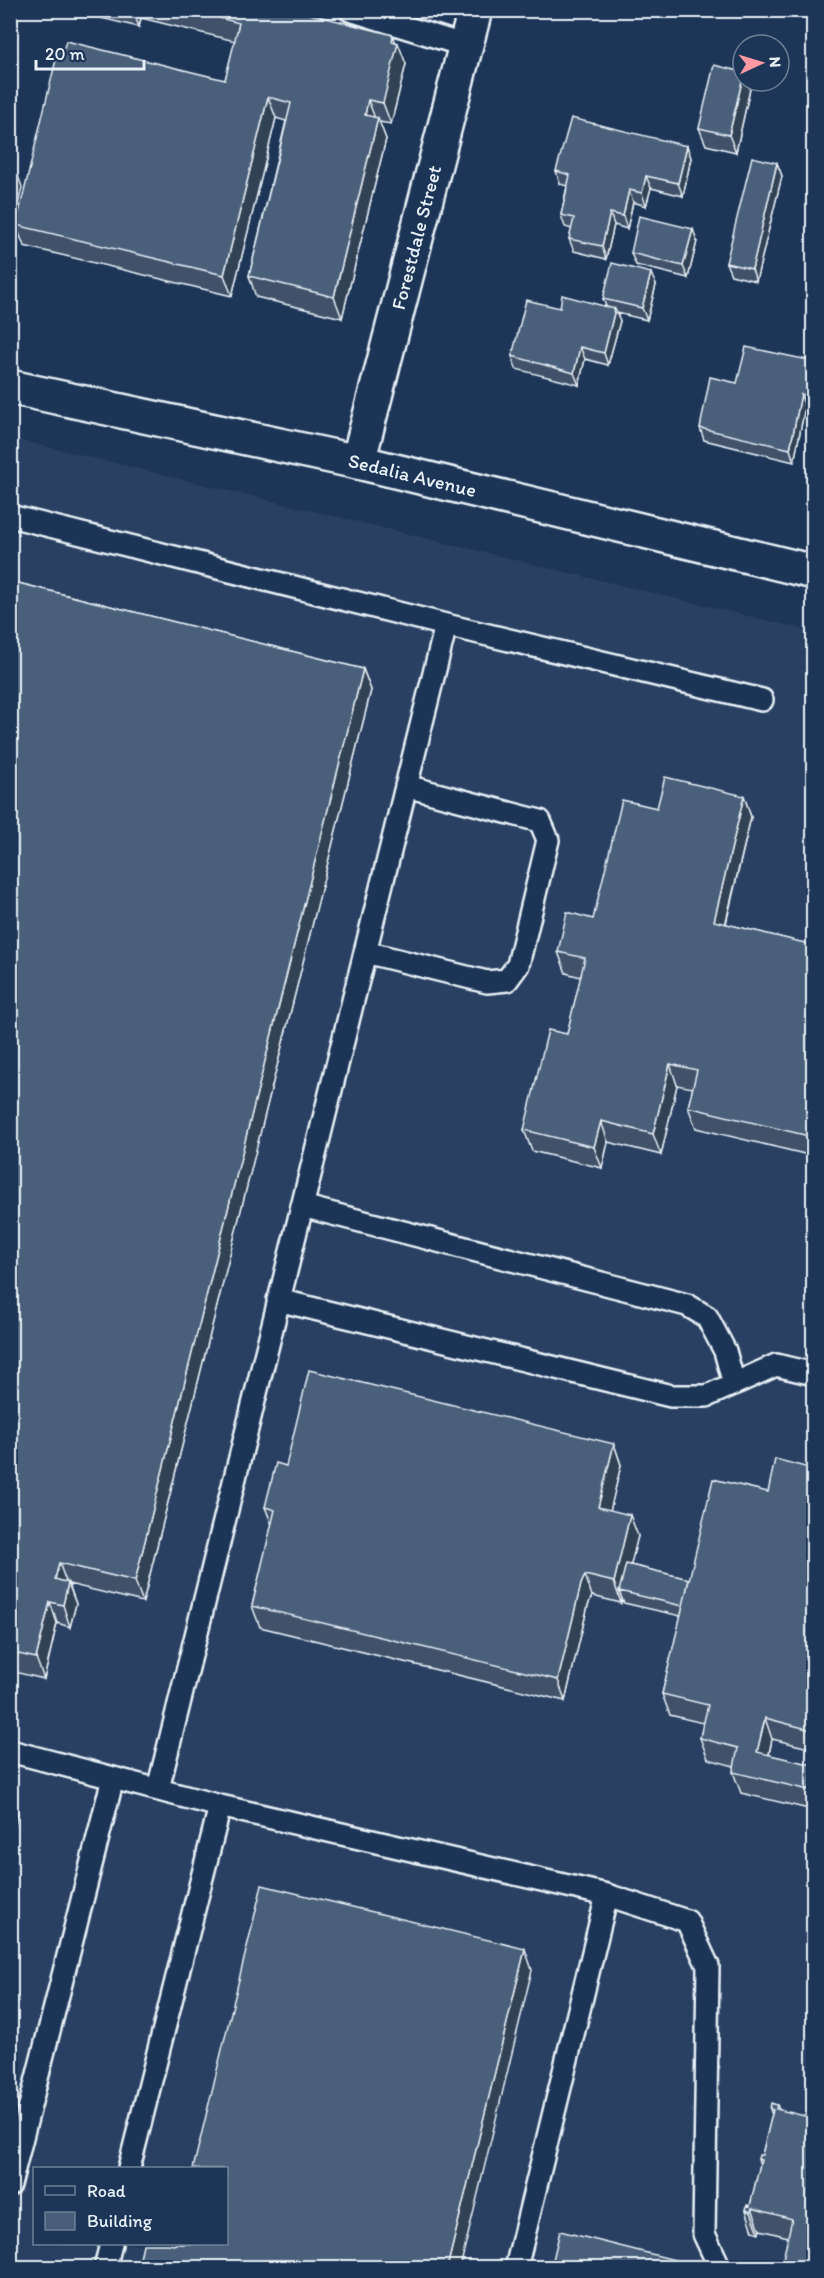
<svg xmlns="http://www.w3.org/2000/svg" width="824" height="2278" font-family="Itim,sans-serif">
<rect width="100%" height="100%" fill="#1d3557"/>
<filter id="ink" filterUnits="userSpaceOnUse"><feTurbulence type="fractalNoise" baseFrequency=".0167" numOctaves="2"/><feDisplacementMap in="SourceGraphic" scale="12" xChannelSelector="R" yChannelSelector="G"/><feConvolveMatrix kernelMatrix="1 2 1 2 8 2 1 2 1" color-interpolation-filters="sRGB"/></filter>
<g filter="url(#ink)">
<path fill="#2a4162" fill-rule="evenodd" d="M11,438L814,632L813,2267L11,2268ZM34,2168H226V2244H34Z"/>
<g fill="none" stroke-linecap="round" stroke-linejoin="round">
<g stroke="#e8f1f8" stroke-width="26">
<path id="lane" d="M350,10L466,46
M10,516L446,625L762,700
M365,952L487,982L507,980L518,965L548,840L540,821L406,786
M302,1206L687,1305L707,1317L725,1351L734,1384
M278,1300L671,1396H707L776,1365L814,1374
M10,1751L220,1806L607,1895L516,2268
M158,1789L446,625
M607,1895L687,1921L708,1966L704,2234L720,2268
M129,2168L220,1806
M10,2185L113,1778
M105,2268L111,2244"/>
</g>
<g stroke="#e8f1f8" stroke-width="38">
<g id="street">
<path id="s1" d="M10,387L358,462L814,572"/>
<path id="s2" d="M358,462L475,10"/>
</g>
</g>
<use href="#lane" stroke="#1d3557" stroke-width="21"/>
<use href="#street" stroke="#1d3557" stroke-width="33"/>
</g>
<path fill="#3f5169" stroke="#e8f1f8" stroke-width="1.5" d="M87,10H311L310,14L396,42L406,64L391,124L379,122L386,139L342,318L256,297L249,276L286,121L276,118L232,296L24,246L16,225L225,80L235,41L141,18L139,27L88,15Z
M743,81H747L750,89L736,152L706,145L699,128Z
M687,146L691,158L683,196L651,188L646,206L633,202L627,229L614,225L606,259L574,251L569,239L572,229L565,227L561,215L567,186L560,184L556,171Z
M777,163L782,176L756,281L731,275L726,263Z
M697,241L688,278L636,265L631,253Z
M656,285L647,320L617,313L620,321L608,365L585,359L579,385L516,369L512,356L560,308L606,306L603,299Z
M813,361V408L805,407L794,462L704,440L700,428L737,383Z
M10,581L363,669L371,690L143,1602L69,1584L76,1604L70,1627L57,1623L44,1679L10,1671Z
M744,796L751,817L726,924L813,945V1156L696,1128L688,1107L693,1088L677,1085L661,1155L608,1142L602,1168L532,1151L524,1130L567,1034L581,977L566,973L558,952L593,919L657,808Z
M614,1444L621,1465L610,1510L638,1536L630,1565L689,1579L768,1492L813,1469V1749L772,1739L769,1755L813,1765V1810L741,1793L733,1772L734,1766L708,1759L700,1738L703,1723L670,1715L662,1694L681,1616L624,1603L622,1599L621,1603L592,1596L588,1605L565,1701L260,1627L252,1606L272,1525L265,1507L286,1466Z
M777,2105L779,2109L813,2268L788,2237L760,2230L759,2233L753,2231L746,2210L750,2206L760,2165L758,2159L762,2155L772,2115L770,2109Z"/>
<path fill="#334255" stroke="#e8f1f8" stroke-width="1.5" d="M133,10H138L141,18L139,27Z
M298,10H311L305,33Z
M393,35L397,46L398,43L406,64L391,124L383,103Z
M743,77V81H747L750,89L736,152L729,135Z
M268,97L276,118L232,296L224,275Z
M368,100L376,121L365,115Z
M378,118L386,139L342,318L334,297Z
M687,146L691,158L683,196L678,183Z
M777,163L782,176L756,281L752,269Z
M16,170L22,187L11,236L10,193Z
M646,176L651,188L646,206L642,193Z
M629,190L633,202L627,229L623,216Z
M610,213L614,225L606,259L602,246Z
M693,229L697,241L688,278L683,266Z
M651,273L656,285L647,320L642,308Z
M615,309L620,321L608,365L604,353Z
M580,347L585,359L579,385L574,373Z
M813,370V408L808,396Z
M801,394L805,407L794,462L790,449Z
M363,669L371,690L143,1602L135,1581Z
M744,796L751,817L721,942L714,921Z
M670,1064L677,1085L661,1155L653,1134Z
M601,1121L608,1142L602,1168L594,1147Z
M614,1444L621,1465L606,1528L598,1507Z
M813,1483V1513L809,1502Z
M630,1515L638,1536L624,1592L619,1591L622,1599L621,1603L614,1582Z
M59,1563L67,1584L55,1579Z
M585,1575L592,1596L588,1605L565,1701L558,1680L581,1584Z
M68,1583L76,1604L70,1627L63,1605Z
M50,1602L57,1623L44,1679L36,1658Z
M765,1718L772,1739L765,1773L757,1752Z
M813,1720V1736L811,1730Z
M813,1770V1802L809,1790Z
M10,1792L18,1813L10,1845Z
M525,1949L532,1970L460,2268H447Z
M752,2208L760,2230L759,2233L751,2212Z"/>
<path fill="#495e7a" stroke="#e8f1f8" stroke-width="1.5" d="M189,10H298V11L393,35L392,41L398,43L383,103L368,100L365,115L378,118L334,297L249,276L291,103L268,97L224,275L16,225L59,47L64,48L66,41L225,80L239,23Z
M714,65L743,72V77L729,135L699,128Z
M571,118L687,146L678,183L646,176L642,193L629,190L623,216L610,213L602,246L569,239L574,218L561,215L570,175L556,171Z
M752,157L777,163L752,269L726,263Z
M10,169L16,170L10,193Z
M639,216L693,229L683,266L631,253Z
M612,263L651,273L642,308L603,299Z
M562,295L615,309L604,353L580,347L574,373L512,356L526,300L560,308Z
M746,347L813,361V370L808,396L801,394L790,449L700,428L710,377L737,383Z
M10,581L363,669L135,1581L59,1563L55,1579L68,1583L63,1605L50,1602L36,1658L10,1652Z
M665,777L744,796L714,921L813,945V1137L688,1107L697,1070L670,1064L653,1134L601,1121L594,1147L524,1130L548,1030L567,1034L585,958L558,952L567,912L593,919L622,800L657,808Z
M309,1370L614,1444L598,1507L630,1515L614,1582L585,1575L581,1584L558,1680L252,1606L275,1510L265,1507L276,1463L286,1466Z
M775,1459L813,1469V1483L809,1502L813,1503V1720L811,1730L765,1718L757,1752L813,1765V1770L809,1790L733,1772L738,1748L700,1738L708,1705L662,1694L713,1479L768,1492Z
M626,1564L689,1579L683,1606L619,1591Z
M262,1885L525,1949L447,2268H138L143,2244H168L174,2245L175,2244H226V2169H193Z
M771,2103L777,2105L776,2109L813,2118V2268H781L792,2219L752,2208L751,2212L746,2210L747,2205L750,2206L761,2160L758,2159L759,2155H762L773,2110L770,2109Z
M560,2231L679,2261L677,2268H551Z"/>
</g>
<g text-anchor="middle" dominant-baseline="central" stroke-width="4.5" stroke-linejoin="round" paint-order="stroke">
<g font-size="20" fill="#e8f1f8" stroke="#1d3557">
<text stroke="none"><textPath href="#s2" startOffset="232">Forestdale Street</textPath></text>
<text stroke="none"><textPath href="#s1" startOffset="412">Sedalia Avenue</textPath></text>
</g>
</g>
<rect width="824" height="2278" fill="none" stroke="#1d3557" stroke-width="36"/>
<rect x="18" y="18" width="788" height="2242" fill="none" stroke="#e8f1f8" stroke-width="2" filter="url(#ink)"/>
<rect x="33" y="2167" width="195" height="78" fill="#1d3557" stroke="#6e8097" stroke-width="1.5"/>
<rect x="45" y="2186" width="30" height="9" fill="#1d3557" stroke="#6e8097" stroke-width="1.5"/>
<text x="87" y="2197" font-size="18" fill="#e8f1f8">Road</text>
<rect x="45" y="2212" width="30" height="18" fill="#495e7a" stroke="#6e8097" stroke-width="1.5"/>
<text x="87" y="2227" font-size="18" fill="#e8f1f8">Building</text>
<g transform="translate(761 63) rotate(86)"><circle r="28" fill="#1d3557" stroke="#6e8097" stroke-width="1.5"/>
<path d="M0-4.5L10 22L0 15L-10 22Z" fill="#ff9aa2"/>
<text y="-9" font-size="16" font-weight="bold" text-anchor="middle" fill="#e8f1f8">N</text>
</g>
<path d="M36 60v9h108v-9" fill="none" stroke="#e8f1f8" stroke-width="3"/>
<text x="45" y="60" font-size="18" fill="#e8f1f8" stroke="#1d3557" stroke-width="4.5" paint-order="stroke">20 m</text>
</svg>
